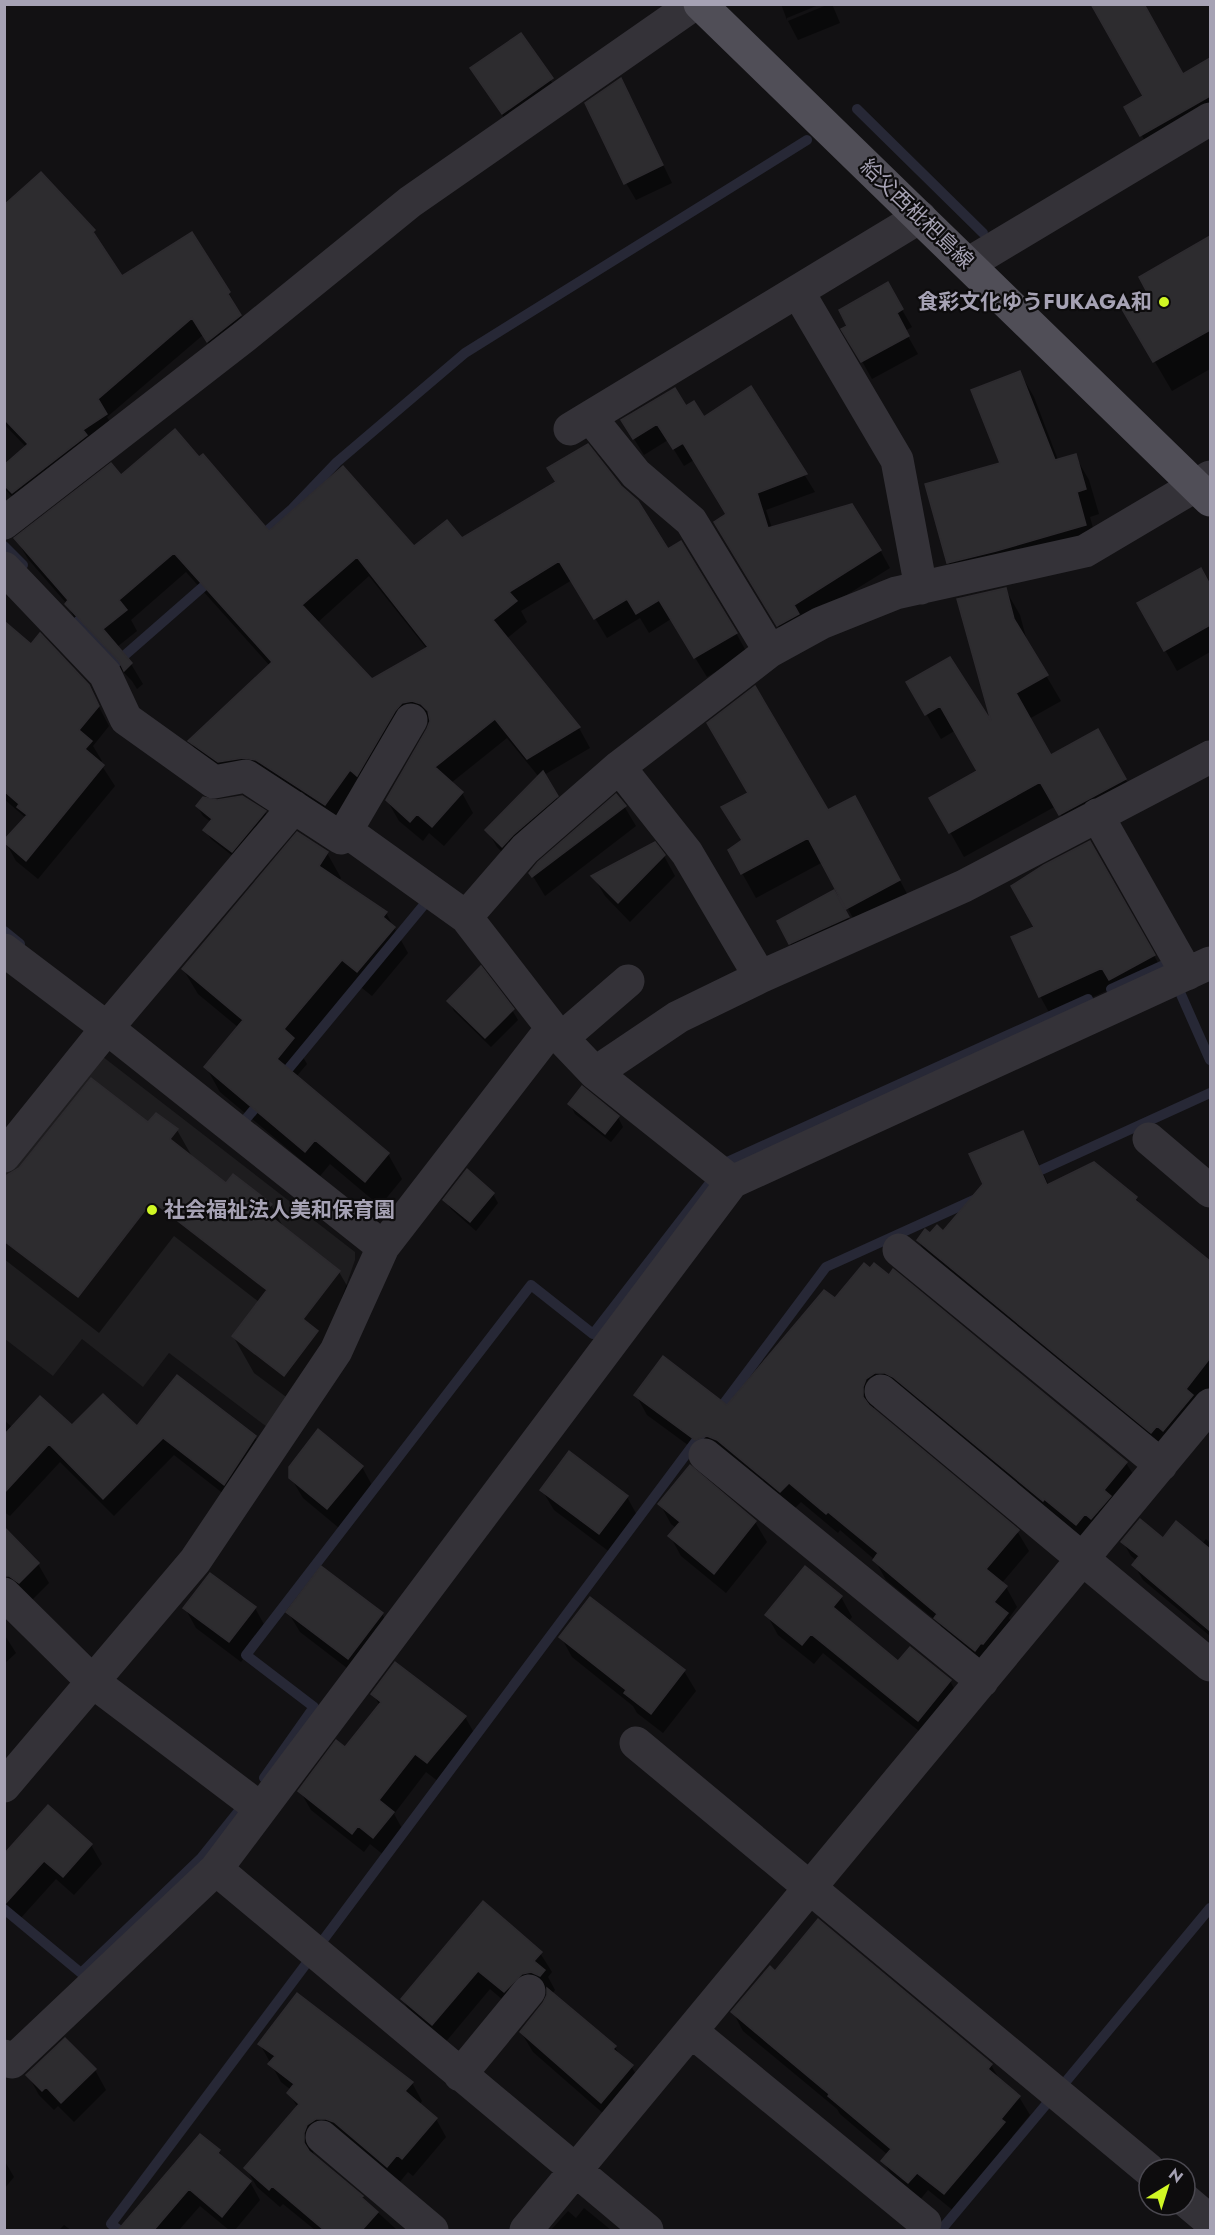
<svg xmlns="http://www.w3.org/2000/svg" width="1215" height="2235" font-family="Jost,'Noto Sans JP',sans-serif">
<rect width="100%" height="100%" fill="#121113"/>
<path fill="#1e1d1f" d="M98,1053L355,1252V1260L325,1346L271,1430L169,1353L143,1387L82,1339L53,1376L5,1339L4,1167Z"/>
<path fill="#0007" fill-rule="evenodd" d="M781,4H821L787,18V20Z
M829,4H832L840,23L798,40L788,21Z
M520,35L563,99L514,133L472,69Z
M1207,62L1210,67V122L1153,155L1126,108Z
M630,97L672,183L636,200L626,183Z
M93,231L122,278L229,293L250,333L218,358L203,335L107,417L116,432L23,509L4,488V467L26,447L4,424V252Z
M1206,240L1210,248V369L1172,391L1124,309L1150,294Z
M887,284L912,327L905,331L918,354L872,379L844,329L849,327Z
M1020,373L1034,397L1058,460L1075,456L1089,480L1099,514L1090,517L1099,550L962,586L948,562L1002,464Z
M751,388L815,492L766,510L772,528L880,550L890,568L803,622L788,642L726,540L728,515L694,460L684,466L668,440L644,455L623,421L686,408L703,419Z
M199,459L269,533L414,548L461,540L668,552L736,633L747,653L707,677L671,619L649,633L640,618L607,638L572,580L521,611L527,622L506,639L579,728L590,748L544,775L566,814L513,863L497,847L487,830L539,777L507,738L451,783L462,793L473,813L444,846L429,833L423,841L399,821L387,800L430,723L423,721L336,824L202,761L190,741L270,666L186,572L131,620L137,631L117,647L131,664L143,684L137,689L132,681L78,625L67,604L28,559L16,539L121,477ZM369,576L427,649L372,681L317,623Z
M1200,570L1210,587V652L1177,671L1139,604Z
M1005,589L1020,615L1028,645L1061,701L1029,719L1051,757L1097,731L1140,804L1075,839L1056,806L964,857L931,798L979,771L956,730L941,739L908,683L994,728Z
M4,627L88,686L109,726L93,746L102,761L100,763L115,786L38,879L16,861L5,841L26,818L4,799Z
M197,806L265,812L270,822L238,860L211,839L205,830L211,822L203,816Z
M624,806L636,826L545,896L531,873Z
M827,812L869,822L913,905L861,933L823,862L756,898L742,873Z
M1090,843L1165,975L1121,999L1115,987L1051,1016L1040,996L1036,928Z
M327,853L341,878L339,881L386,913L408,953L372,996L357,984L300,1052L307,1064L296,1077L388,1154L402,1179L380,1206L330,1164L320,1176L220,1092L206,1067L239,1028L198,994L183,969Z
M664,856L675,876L630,922L605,896L593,876Z
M845,912L859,937L801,963L790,943Z
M449,1001L512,1010L518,1020L491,1047L454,1011Z
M570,1104L618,1117L623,1127L611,1142L575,1114Z
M149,1124L177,1130L194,1160L227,1185L271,1205L285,1230L339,1272L360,1308L305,1411L254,1373L233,1336L259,1302L174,1236L99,1333L4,1259V1180Z
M1022,1133L1035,1155L1049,1186L1136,1198L1141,1206L1210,1262V1396L1164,1454L931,1262L918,1240L930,1235L944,1233L985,1185Z
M493,1194L498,1203L476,1231L451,1209L445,1200Z
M835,1300L1126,1463L1138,1482L1088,1544L877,1399L873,1411L1017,1531L1029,1551L1001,1584L1006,1587L1017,1607L1009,1618L1018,1634L986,1670L947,1638L940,1624L886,1580L875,1560L840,1530L838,1533L801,1502L792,1511L707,1459L647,1415L636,1395L727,1407Z
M4,1420L13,1428H138L255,1437L266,1455L234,1502L174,1455L114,1516L60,1462L10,1516L4,1512Z
M362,1467L373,1487L339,1528L303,1498L291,1478Z
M690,1467L755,1522L767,1542L726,1593L681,1556L670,1536L676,1528L671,1524L660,1504Z
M542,1490L627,1497L638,1517L611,1553L554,1510Z
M1206,1539L1210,1543V1636L1143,1580L1134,1565L1137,1561L1131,1556L1123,1542L1163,1540L1202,1544Z
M4,1549L38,1564L49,1583L31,1601L4,1598Z
M841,1597L852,1617L848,1622L899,1663L950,1681L961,1701L930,1740L823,1653L814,1664L778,1635L767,1615Z
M590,1599L684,1671L696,1691L663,1733L637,1713L633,1706L572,1657L561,1637Z
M185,1608H255L266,1628L241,1662L196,1628Z
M288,1612L382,1614L393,1634L360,1678L300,1632Z
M4,1634L16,1653L4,1664Z
M395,1664L465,1717L476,1736L439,1782L426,1772L394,1814L404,1832L385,1856L370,1844L364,1852L311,1810L300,1791L346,1750L380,1706L373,1694Z
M91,1845L102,1864L74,1895L56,1879L19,1920L4,1908V1856Z
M483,1903L540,1953L552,1972L548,1977L555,1990L552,1994L615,2047L621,2058L631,2066L643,2086L613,2122L533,2052L521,2032L545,2004L549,1994L544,1992L516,2011L490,1989L444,2044L414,2019L403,2000Z
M776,1973L991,2065L1001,2082L1019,2097L1030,2115L1012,2137L1014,2141L955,2212L928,2190L919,2201L894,2179L883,2161L888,2155L840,2114L837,2109L743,2031L733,2012Z
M260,2044L412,2083L422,2101L419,2105L436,2119L446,2137L413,2176L408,2172L398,2184L317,2144L313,2152L314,2156L361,2197L397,2230H315L283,2204L280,2207L257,2187L246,2168L298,2108L289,2093L291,2090L281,2082Z
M95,2070L106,2090L74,2122L58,2106L54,2110L39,2095L28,2075Z
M200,2136L219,2151L224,2160L250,2182L260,2200L235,2230H229L200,2206L179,2230H120Z
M4,2160L14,2177L4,2189Z
M584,2208L611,2230H551L568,2211L576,2218Z
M64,2225L71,2230H59Z"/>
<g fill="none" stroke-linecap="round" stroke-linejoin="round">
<path stroke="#272836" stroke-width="10" d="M857,109L983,233
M259,538L292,509L337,462L465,353L807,140
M4,546L23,565
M78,621L117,662L213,578
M4,931L20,944
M1111,989L1168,963
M1179,990L1210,1060
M280,1079L423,906
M245,1120L262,1100
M727,1162L1088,999
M1028,1176L1210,1093
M716,1414L826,1267L978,1198
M264,1778L314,1707L246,1655L531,1285L593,1334L709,1184
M4,1909L81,1973L201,1858L237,1813
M321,1943L705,1429
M1063,2085L1210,1908
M119,2230L111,2224L309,1960
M941,2230L1049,2101"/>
</g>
<path fill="#2d2c2f" stroke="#2d2b2f" stroke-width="1.5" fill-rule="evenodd" d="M1091,4H1144L1183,74L1210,58V96L1140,136L1124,107L1143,96Z
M521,33L553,78L502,114L470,68Z
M621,78L663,165L624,184L585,103Z
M41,172L95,230L93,232L122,276L192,232L230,292L228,294L241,315L207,342L192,318L98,399L107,414L83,430L87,435L12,493L4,485V465L28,444L4,419V205Z
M1210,236V330L1153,362L1122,309L1148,294L1139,277Z
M888,282L903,309L897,313L909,336L861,362L841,329L847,326L839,310Z
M1020,371L1055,460L1076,454L1086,489L1077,492L1086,525L996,551L947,563L925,484L1000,463L971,390Z
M751,386L807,474L757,493L768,528L852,504L881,550L794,605L799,614L777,626L714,522L726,514L683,443L673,449L657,424L633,439L621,420L675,388L686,406L694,401L704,417Z
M175,429L199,457L203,454L269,531L343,466L414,546L447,520L462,538L556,482L547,468L588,444L621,486L638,501L668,549L681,541L737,633L694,658L659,600L636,614L627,599L594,619L559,561L509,592L517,601L493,620L580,727L527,759L495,719L435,767L463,792L432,827L417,814L410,822L386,800L427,729L430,721L428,711L421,704L412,701L402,703L395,711L357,776L350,770L325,805L256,760L243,758L218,762L188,741L272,662L174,553L119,600L127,610L103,629L132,663L124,671L119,661L65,604L68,600L14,538L111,463L121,475ZM357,557L428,647L372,679L302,605Z
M1201,568L1210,585V625L1164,651L1137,603Z
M1006,588L1014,619L1048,675L1016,693L1051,755L1098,729L1126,779L1059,815L1040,782L949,833L929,798L977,771L940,706L925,715L906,682L950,657L991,721L957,599Z
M4,621L31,644L40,633L89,685L99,706L79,730L92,741L85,749L104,765L26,861L4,842V840L27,815L17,807L19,804L4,791Z
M755,686L828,810L855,796L900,880L846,909L808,838L741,874L728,850L742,840L721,807L748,793L707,723Z
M543,771L558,796L513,835L502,847L485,830Z
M616,794L626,806L532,877L529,873L538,862Z
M242,796L266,811L232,852L203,830L212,819L196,806L203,797L217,800Z
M297,832L328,852L319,866L387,912L383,917L395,927L357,972L342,960L284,1029L294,1038L277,1059L389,1153L365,1182L315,1140L305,1152L204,1067L243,1020L182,969Z
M1090,841L1155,955L1109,980L1102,968L1039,997L1011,937L1034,927L1011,886L1044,865Z
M655,842L665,855L618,903L591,876Z
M834,890L849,917L789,944L777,921Z
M481,966L514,1009L485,1038L447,1001Z
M91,1078L148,1122L156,1113L178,1129L170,1139L226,1183L233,1174L272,1204L265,1212L340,1271L303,1319L318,1331L284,1376L232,1336L267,1290L152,1201L78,1297L4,1241V1177L19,1168Z
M582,1086L619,1116L605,1134L568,1104Z
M1023,1131L1047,1185L1094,1162L1137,1197L1135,1200L1210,1261V1358L1186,1389L1193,1395L1163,1431L1157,1426L1151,1433L917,1240L925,1229L930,1233L937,1225L943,1231L983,1184L969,1154Z
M467,1169L494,1193L470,1222L443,1200Z
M864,1263L870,1268L874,1263L889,1275L893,1269L1127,1462L1104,1490L1111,1496L1091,1519L1085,1514L1076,1525L1044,1499L1043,1501L893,1377L885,1373H875L866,1379L863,1387V1397L869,1405L1019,1530L986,1569L1007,1586L994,1602L1008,1613L983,1644L981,1643L975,1651L934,1618L937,1614L873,1560L878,1553L828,1512L826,1514L789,1483L780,1492L717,1440L707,1436L695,1440L634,1395L663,1356L727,1405L824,1290L835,1298Z
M177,1375L256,1436L224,1485L163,1438L103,1499L49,1444L4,1493V1435L40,1396L72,1425L103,1394L137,1426Z
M318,1429L363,1466L327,1509L289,1478V1467Z
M569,1451L628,1496L599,1534L540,1490Z
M690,1465L756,1521L714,1574L668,1536L680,1522L658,1504Z
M1140,1519L1163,1538L1176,1521L1210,1549V1631L1132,1565L1139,1556L1121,1542Z
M4,1527L39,1563L19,1583L9,1576H4Z
M321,1566L383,1613L348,1659L286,1612Z
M805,1566L842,1596L833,1607L898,1661L910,1647L951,1680L918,1721L811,1634L802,1645L765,1615Z
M210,1573L256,1607L229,1642L183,1608Z
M590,1597L685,1670L651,1714L624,1693L626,1690L559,1637Z
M395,1662L466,1716L427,1763L415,1754L379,1800L394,1812L373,1838L358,1826L352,1834L298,1791L336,1740L345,1747L381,1702L371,1694Z
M48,1805L92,1844L63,1877L44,1861L4,1905V1854Z
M483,1901L542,1952L534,1961L545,1970L540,1976L531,1972L522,1974L504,1992L478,1971L432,2025L401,1999Z
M818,1919L992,2064L988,2069L1020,2096L1001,2119L1005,2122L944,2194L917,2173L908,2183L881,2161L891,2149L828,2096L829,2094L731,2012L770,1966L775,1971Z
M547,1988L616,2046L613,2049L633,2065L601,2103L520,2032L543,2003L547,1995Z
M297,1993L413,2082L405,2091L437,2118L402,2159L397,2155L387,2167L334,2122L326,2119H316L307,2125L304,2133V2143L309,2151L363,2196L361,2197L378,2212L362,2230H324L272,2186L269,2190L244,2168L299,2104L287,2093L294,2084L268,2064L275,2056L258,2044Z
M65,2038L96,2069L61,2103L46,2087L42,2091L26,2075Z
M200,2134L220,2150L218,2153L251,2181L222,2217L189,2189L154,2230H118Z"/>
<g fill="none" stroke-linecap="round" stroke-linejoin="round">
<path stroke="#343238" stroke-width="33" d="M968,264L1210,119
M798,292L897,460L921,588
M590,417L636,474L691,521L770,651
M570,429L920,217
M4,523L245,336L410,202L694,4
M4,568L105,674L126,719L214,782L246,776L341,838L346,831L466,917L552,1028L595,1073L678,1017L760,977L964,886L1210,757
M619,767L687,853L760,977
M1097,815L1187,974
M346,831L411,720
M466,917L525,849L619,767L770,651L821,623L896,593L1085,551L1210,477
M4,950L107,1028L383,1247
M562,1038L628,981
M1149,1139L1210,1191
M4,1156L107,1028L294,807
M732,1182L1210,963
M899,1250L1161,1465
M881,1391L1210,1665
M705,1455L982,1681
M4,1594L92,1681L261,1809
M636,1743L1149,2170
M4,1786L195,1561L336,1351L383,1247L552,1028
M216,1869L647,2230
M691,2031L925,2223
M4,2056L12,2062L216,1869L732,1182L595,1073
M460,2075L529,1991
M322,2137L432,2230
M1185,2200L1210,2221
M526,2230L1210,1405"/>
<path stroke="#504e57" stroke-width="33" d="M700,4L1210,500"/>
</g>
<g fill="#d0f724" stroke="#0d0c0d" stroke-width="2">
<circle cx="1164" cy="302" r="6"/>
<circle cx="152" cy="1210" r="6"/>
</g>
<g text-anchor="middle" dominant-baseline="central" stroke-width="4.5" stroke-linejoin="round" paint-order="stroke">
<g font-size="21" fill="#a6a2b4" stroke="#0d0c0d">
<text transform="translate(917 214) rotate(44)">給父西枇杷島線</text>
</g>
<g font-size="21" font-weight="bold" fill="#a6a2b4" stroke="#0d0c0d" text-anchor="end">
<text x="1152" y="302">食彩文化ゆうFUKAGA和</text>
<text x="164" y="1210" text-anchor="start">社会福祉法人美和保育園</text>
</g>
</g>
<rect width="1215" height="2235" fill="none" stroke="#a6a2b4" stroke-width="12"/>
<g transform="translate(1167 2187) rotate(38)"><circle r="28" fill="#0d0c0d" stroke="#4a4850" stroke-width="1.5"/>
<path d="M0-4.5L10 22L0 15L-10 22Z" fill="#d0f724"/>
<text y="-9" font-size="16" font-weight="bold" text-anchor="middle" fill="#a6a2b4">N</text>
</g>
</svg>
